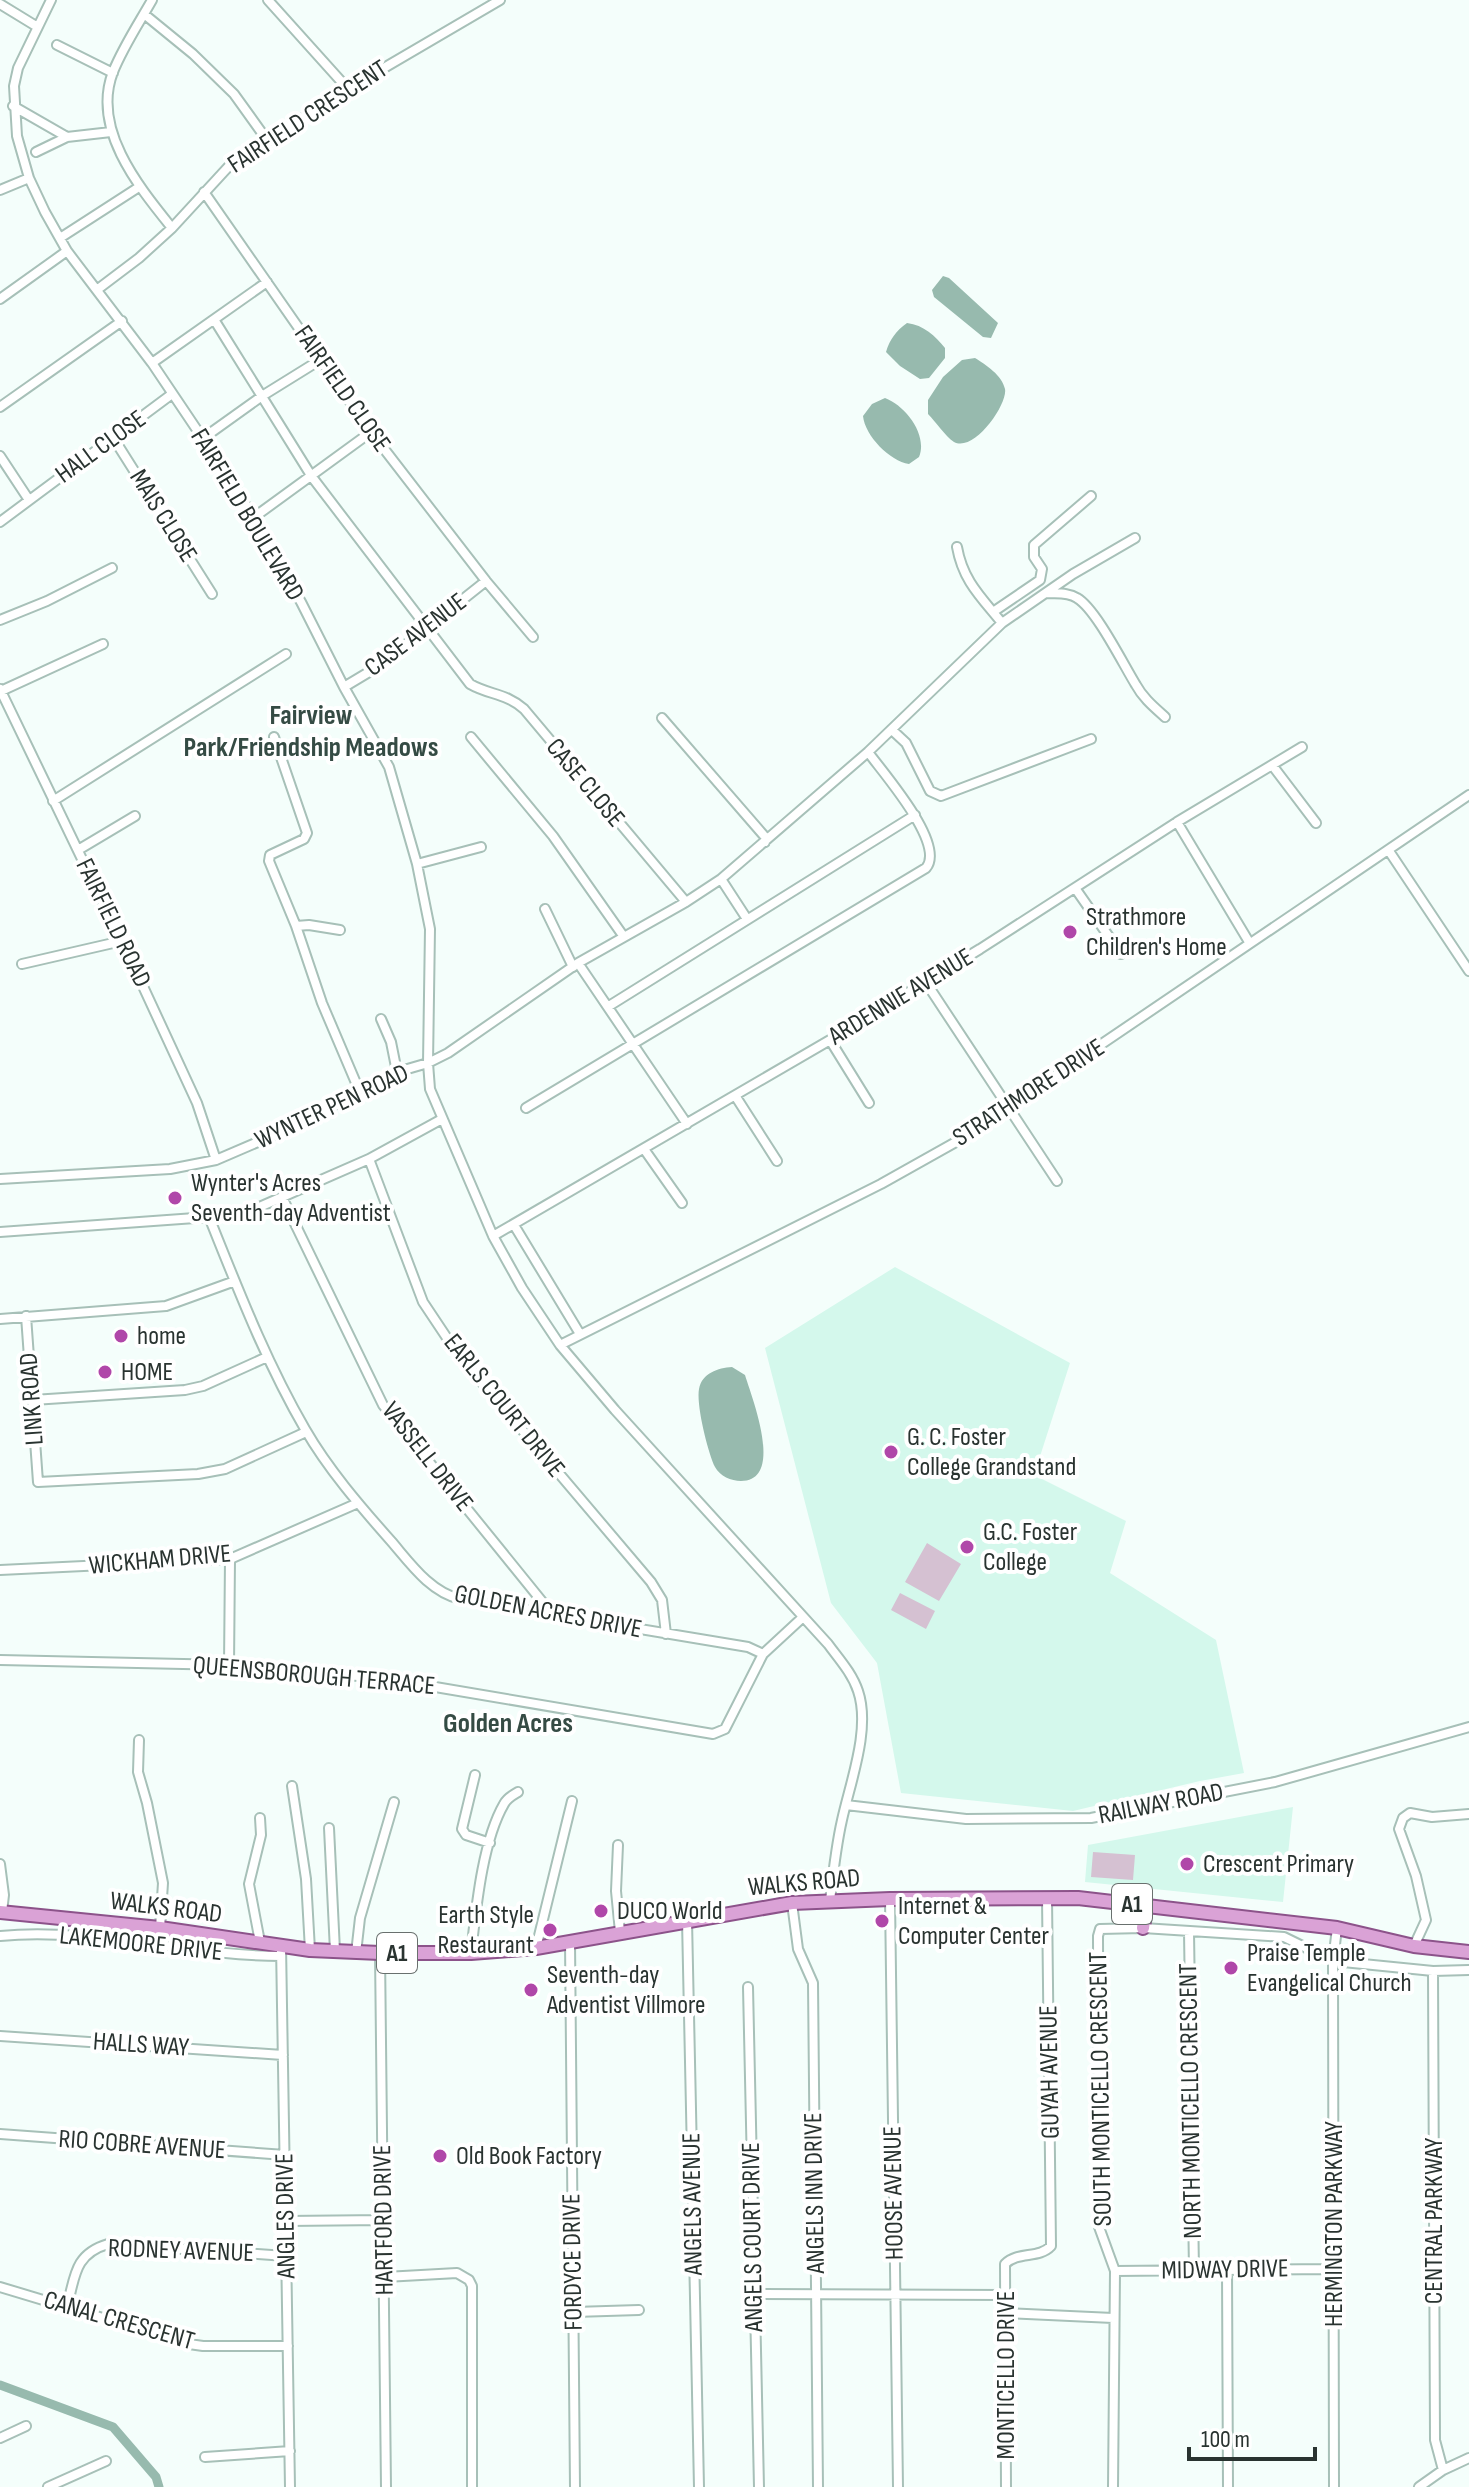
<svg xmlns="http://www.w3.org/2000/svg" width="1469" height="2487" font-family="'Sofia Sans Condensed',sans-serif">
<rect width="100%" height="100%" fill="#f4fefb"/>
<path fill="#d4f8ec" d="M895,1267L1070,1363L1034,1475L1126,1521L1110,1573L1216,1640L1244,1773L1200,1781L1073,1811L901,1793L877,1663L831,1603L765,1348Z
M1293,1807L1283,1902L1085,1882L1088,1845Z"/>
<path fill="#d5c1d2" d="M927,1543L961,1564L939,1601L905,1582Z
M900,1593L935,1611L926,1629L891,1610Z
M1093,1852L1135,1855L1133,1880L1091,1877Z"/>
<path fill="#97baae" d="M943,276L949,278L998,323L991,338L983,337L934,297L932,290Z
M907,323C924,325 935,336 945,348V358L929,378L920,379L900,366L886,352C890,339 896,331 907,323Z
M975,358C986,365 1002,375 1005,389C1008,404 974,453 954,442C945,436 936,422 928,414V400L943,377L962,360Z
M885,398C906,406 928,435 919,457L909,464C890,461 865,436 863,416L872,404Z
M732,1367L745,1375C752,1398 785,1481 741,1481C731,1481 720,1476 715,1467C708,1453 696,1405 699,1389C702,1373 718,1368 732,1367Z"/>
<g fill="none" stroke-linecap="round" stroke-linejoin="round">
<path stroke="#97baae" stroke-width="9" d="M0,2385L113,2427L156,2477L159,2487"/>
<g stroke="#a7c0b8" stroke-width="12">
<path id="street" d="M51,0L18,68L14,86L17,136L29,178L45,212L67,251L152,363L234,485L301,602L344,687L389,767L417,864L430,929L428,1063L430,1089L493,1236L522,1288L560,1345L615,1410L828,1644C839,1659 852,1673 858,1691C871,1729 850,1783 842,1820C836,1846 833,1874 830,1901
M152,0C139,23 123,47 113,72C91,129 139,187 172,228
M268,0L348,89
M0,4L36,26
M144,14L193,54L234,94L267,140
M57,45L113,73
M13,106L67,137
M36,152L67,137L111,132
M0,190L29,178
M204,192L371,432L486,581L533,637
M60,238L139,187
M98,289L139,258L172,228L230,165L348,89L500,0
M0,299L67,251
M215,321L312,477L470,684C489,695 506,693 524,709L686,902
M152,363L267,282
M0,407L122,321
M114,439L212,594
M202,439L262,396L320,360
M0,456L29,500
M253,518L371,432
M0,522L172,394
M957,547C963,581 981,597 1002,623
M1046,593C1056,594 1068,592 1077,598C1096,609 1123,664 1136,685C1143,698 1154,707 1165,717
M993,612L1040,580L1042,569L1034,557V545L1091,496
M0,620L47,601L112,568
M344,687L379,666L486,581
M0,689L135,969L197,1103L216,1160
M1,691L103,644
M662,718L766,838L765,842
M892,730L906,743L930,791L941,796L1091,739
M274,737L307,833L304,839L270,855L269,861L296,926L322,1003L359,1090
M471,737L553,836L624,937
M1272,765L1316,823
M53,801L286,654
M1177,822L1249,942
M78,850L135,816
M1389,851L1469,971
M417,864L481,847
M721,879L747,919
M1075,888L1121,954
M545,909L573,967
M296,926L309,925L340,930
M578,963L687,1124
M22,964L122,941
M925,981L1057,1181
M609,1006L915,815
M381,1019L391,1042L397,1072
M830,1040L869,1103
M736,1097L777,1161
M526,1108L926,868C946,844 884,774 868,752
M644,1149L682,1203
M369,1159L423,1302L457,1353L651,1582L662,1600L666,1634
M0,1179L170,1169L216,1160L309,1120L359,1090L397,1072L428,1063L448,1053L578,963L686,902L721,879L868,752L1002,623L1073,574L1135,538
M282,1197L383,1405L553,1615
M209,1217C238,1289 266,1362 305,1429C328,1469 360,1506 391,1541C410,1563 430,1592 460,1599L748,1647L763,1654
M514,1225L580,1334
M0,1232L209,1217L248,1212L369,1159L442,1119
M493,1236L830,1040L980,949L1177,822L1302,747
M26,1316L38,1482L198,1474L225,1469L306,1432
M0,1319L166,1306L235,1281
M560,1345L881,1184L963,1138L1469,795
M33,1400L185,1390L203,1386L267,1357
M0,1570L230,1559L358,1503
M0,1660L229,1665L382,1678L713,1734L725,1729L763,1654L802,1618
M229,1665L230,1559
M139,1740L138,1772L147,1803L163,1883L160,1928
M475,1775L462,1829L466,1835L490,1843
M292,1786L306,1879L310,1950
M846,1805L966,1819L1091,1818L1275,1782L1469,1727
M329,1828L335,1951
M618,1845L616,1891L620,1932
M0,1864L4,1895L2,1912
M890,1899L898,2487
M792,1903L798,1949L813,1983L818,2487
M687,1920L699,2487
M1189,1932L1194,2271
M0,1936C92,1927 188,1956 281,1956
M570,1941L575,2487
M260,1942L249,1884L261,1835L260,1818
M281,1945L290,2487
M1414,1946L1426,1920L1416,1876L1399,1829L1403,1818L1410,1813L1432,1817L1469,1814
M536,1948L572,1801
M356,1953L360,1918L394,1802
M380,1953L386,2487
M471,1953C476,1910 482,1842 504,1804C507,1798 513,1795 518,1792
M1433,1971L1435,2440L1443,2470
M748,1987L759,2487
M0,2036L283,2055
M0,2134L285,2155
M286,2221L384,2220
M1115,2271L1334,2269
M1227,2271L1228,2487
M385,2277L457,2273L469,2280L472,2286V2487
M0,2287L189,2344L203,2346H288
M755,2294L1005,2295
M67,2307C75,2277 74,2254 108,2244L286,2256
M574,2312L639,2310
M1005,2313L1113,2318
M0,2438L26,2426
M205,2457L290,2451
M48,2487L106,2461
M1006,2487L1005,2264C1018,2251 1039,2259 1051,2246L1047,1898
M1113,2487L1115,2271L1099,2227L1098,1936L1100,1929L1143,1928L1284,1937L1333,1961L1433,1971L1469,1970
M1334,2487L1333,1961L1337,1928
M1419,2487L1443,2470L1469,2458"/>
</g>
<g stroke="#8c538a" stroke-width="16">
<path id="primary" d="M0,1912L160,1928L310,1950L380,1953H471L536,1948L792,1903L890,1899L1078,1898L1337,1928L1414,1946L1469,1952
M1143,1928L1146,1906"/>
</g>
<use href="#street" stroke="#fff" stroke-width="8"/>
<use href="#primary" stroke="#daa2d6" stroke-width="12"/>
</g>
<g fill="#b047a9" stroke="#fff" stroke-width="3">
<circle cx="1070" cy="932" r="8"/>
<circle cx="175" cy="1198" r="8"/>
<circle cx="121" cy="1336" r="8"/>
<circle cx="105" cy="1372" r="8"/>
<circle cx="891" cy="1452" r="8"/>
<circle cx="967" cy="1547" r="8"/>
<circle cx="1187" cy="1864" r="8"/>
<circle cx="601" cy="1911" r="8"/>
<circle cx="882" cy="1921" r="8"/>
<circle cx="550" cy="1930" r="8"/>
<circle cx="1231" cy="1968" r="8"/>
<circle cx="531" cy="1990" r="8"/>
<circle cx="440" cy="2156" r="8"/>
</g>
<g text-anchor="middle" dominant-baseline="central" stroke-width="8" stroke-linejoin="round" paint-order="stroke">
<g fill="#fff" stroke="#69706e" stroke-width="2">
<rect x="1112" y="1884" width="40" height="40" rx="6"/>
<rect x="377" y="1933" width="40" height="40" rx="6"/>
</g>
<g font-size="24" font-weight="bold" fill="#293330">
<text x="1132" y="1904">A1</text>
<text x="397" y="1953">A1</text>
</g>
<g font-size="26" fill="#293330" stroke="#fff">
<text transform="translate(308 117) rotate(-33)">FAIRFIELD CRESCENT</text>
<text transform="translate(342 389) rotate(55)">FAIRFIELD CLOSE</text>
<text transform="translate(101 447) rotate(-36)">HALL CLOSE</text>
<text transform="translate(247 515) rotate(59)">FAIRFIELD BOULEVARD</text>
<text transform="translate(163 516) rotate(58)">MAIS CLOSE</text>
<text transform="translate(416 635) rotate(-37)">CASE AVENUE</text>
<text transform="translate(585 783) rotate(50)">CASE CLOSE</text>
<text transform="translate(113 923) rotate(64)">FAIRFIELD ROAD</text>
<text transform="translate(901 997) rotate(-31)">ARDENNIE AVENUE</text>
<text transform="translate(1029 1093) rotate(-33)">STRATHMORE DRIVE</text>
<text transform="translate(332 1107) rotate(-25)">WYNTER PEN ROAD</text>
<text transform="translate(32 1399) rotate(-94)">LINK ROAD</text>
<text transform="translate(504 1406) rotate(51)">EARLS COURT DRIVE</text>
<text transform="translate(427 1457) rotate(52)">VASSELL DRIVE</text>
<text transform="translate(160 1560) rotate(-5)">WICKHAM DRIVE</text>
<text transform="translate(548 1612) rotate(11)">GOLDEN ACRES DRIVE</text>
<text transform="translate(314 1676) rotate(5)">QUEENSBOROUGH TERRACE</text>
<text transform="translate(1161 1804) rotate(-11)">RAILWAY ROAD</text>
<text transform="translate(804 1883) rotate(-5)">WALKS ROAD</text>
<text transform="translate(166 1908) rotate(7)">WALKS ROAD</text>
<text transform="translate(141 1944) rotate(6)">LAKEMOORE DRIVE</text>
<text transform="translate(141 2045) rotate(4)">HALLS WAY</text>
<text transform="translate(1050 2072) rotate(-91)">GUYAH AVENUE</text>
<text transform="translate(1101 2089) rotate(-91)">SOUTH MONTICELLO CRESCENT</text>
<text transform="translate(1191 2101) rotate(-91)">NORTH MONTICELLO CRESCENT</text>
<text transform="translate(142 2145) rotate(4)">RIO COBRE AVENUE</text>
<text transform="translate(815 2193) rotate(-91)">ANGELS INN DRIVE</text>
<text transform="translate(894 2193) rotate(-91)">HOOSE AVENUE</text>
<text transform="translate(693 2204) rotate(-91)">ANGELS AVENUE</text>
<text transform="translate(286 2216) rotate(-91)">ANGLES DRIVE</text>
<text transform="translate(384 2220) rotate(-91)">HARTFORD DRIVE</text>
<text transform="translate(1434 2221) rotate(-90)">CENTRAL PARKWAY</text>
<text transform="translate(1334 2224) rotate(-90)">HERMINGTON PARKWAY</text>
<text transform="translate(753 2237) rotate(-91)">ANGELS COURT DRIVE</text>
<text transform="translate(181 2251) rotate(2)">RODNEY AVENUE</text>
<text transform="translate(573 2262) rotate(-91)">FORDYCE DRIVE</text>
<text transform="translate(1225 2270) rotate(-1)">MIDWAY DRIVE</text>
<text transform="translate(119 2321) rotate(16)">CANAL CRESCENT</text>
<text transform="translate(1006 2375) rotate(-90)">MONTICELLO DRIVE</text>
</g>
<g font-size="26" fill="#293330" stroke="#fff" text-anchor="start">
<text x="1086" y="917">Strathmore<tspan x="1086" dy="30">Children's Home</tspan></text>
<text x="191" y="1183">Wynter's Acres<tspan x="191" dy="30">Seventh-day Adventist</tspan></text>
<text x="137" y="1336">home</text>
<text x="121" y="1372">HOME</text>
<text x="907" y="1437">G. C. Foster<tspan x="907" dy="30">College Grandstand</tspan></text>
<text x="983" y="1532">G.C. Foster<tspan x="983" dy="30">College</tspan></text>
<text x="1203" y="1864">Crescent Primary</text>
<text x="898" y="1906">Internet &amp;<tspan x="898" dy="30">Computer Center</tspan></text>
<text x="617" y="1911">DUCO World</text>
<text x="534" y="1915" text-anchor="end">Earth Style<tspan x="534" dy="30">Restaurant</tspan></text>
<text x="1247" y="1953">Praise Temple<tspan x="1247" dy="30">Evangelical Church</tspan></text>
<text x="547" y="1975">Seventh-day<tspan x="547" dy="30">Adventist Villmore</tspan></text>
<text x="456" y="2156">Old Book Factory</text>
</g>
<g font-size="28" font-weight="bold" fill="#354b44" stroke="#fff">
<text x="311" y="715">Fairview<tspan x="311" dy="32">Park/Friendship Meadows</tspan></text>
<text x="508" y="1723">Golden Acres</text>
</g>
</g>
<path d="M1189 2447v12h126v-12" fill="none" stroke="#293330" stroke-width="4"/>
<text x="1201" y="2447" font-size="24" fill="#293330" stroke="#ffffff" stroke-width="6" paint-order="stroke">100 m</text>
</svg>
